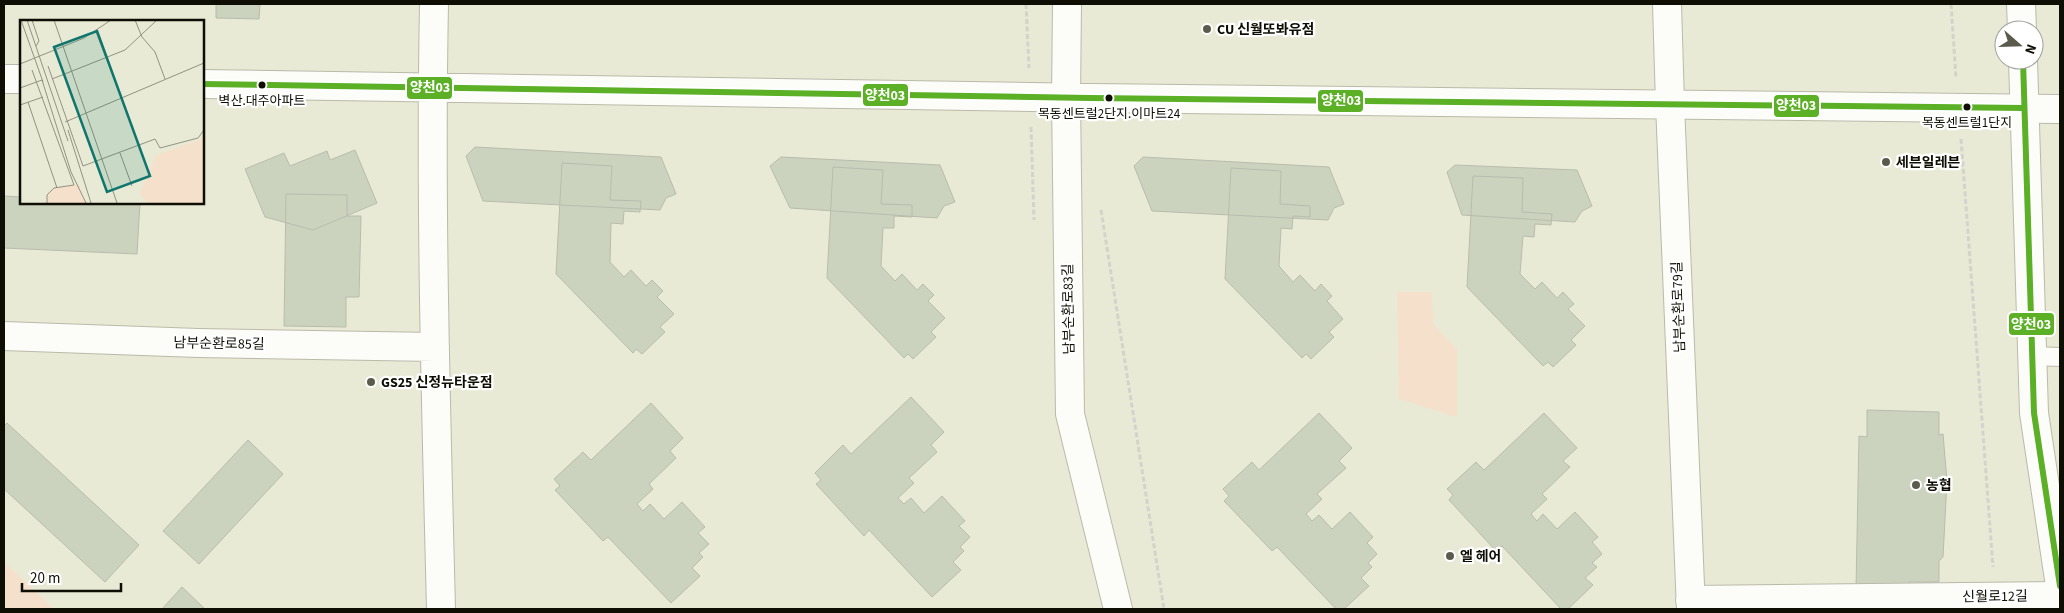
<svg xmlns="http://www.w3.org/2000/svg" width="2064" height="613" viewBox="0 0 2064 613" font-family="'Source Sans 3','Noto Sans KR',sans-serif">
<rect width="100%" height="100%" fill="#e9ead5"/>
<path fill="#f5e1cb" d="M1397,292H1432L1433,324L1457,349V417L1399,399Z
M4,562L54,609H4Z"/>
<path fill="#cbd3be" stroke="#b8bcad" d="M216,4H260L259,19L216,18Z
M475,147L661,157L676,194L666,198L660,210L483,201L466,156Z
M355,150L377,203L313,230L265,217L245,169L284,153L290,166L327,151L330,160Z
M781,157L940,165L955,202L944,206L937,218L790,208L770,166Z
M1143,157L1329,167L1344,204L1334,208L1328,220L1152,211L1134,166Z
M562,163L612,166L610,200L641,201L640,212L624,211L623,224L611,223L610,262L624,277L631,270L646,286L652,280L663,291L657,297L674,314L660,327L665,332L642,354L636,349L633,353L556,274Z
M1455,165L1577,170L1592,206L1582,211L1575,222L1462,215L1447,172Z
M833,167L883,170L881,204L912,205V217L894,216V228H883L881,266L895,281L902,274L917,290L923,284L934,295L928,301L945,318L931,332L936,337L913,359L908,354L904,358L827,278Z
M1231,168L1281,171L1280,204L1310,206V217L1293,216L1292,229L1281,228L1279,266L1293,282L1300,275L1315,291L1321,284L1332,296L1327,301L1343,319L1329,332L1334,337L1311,359L1306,354L1302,358L1225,279Z
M1473,176L1523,178L1522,212L1552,214L1551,225L1535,224L1534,237L1523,236L1520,274L1535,289L1542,282L1557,298L1563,292L1574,304L1568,309L1585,326L1571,340L1576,345L1553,367L1548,362L1543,366L1467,287Z
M286,194L347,195V216H361L359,297H346V327L284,326Z
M4,196L21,197V202L140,203L137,254L4,248Z
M911,397L944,432L931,445L937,452L909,478L914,483L898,498L904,504L911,498L924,513L942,496L965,521L959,526L970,537L960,547L964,551L953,562L961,570L932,597L869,530L864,536L816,484L821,480L815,473L843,445L851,454Z
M651,403L683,438L670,451L676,458L649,484L653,489L637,504L643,511L650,504L664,519L682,502L705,527L698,533L709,544L699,553L703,557L692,568L700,576L671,603L608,537L603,541L555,490L560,486L554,479L583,452L591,460Z
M1867,410L1939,412V435L1943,434L1947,481L1943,557L1939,561V582H1909L1910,591L1856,589L1859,436L1867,437Z
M1319,413L1352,448L1339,461L1346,468L1317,494L1322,499L1306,514L1312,521L1319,515L1332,529L1350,512L1373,537L1367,543L1377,554L1368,563L1372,567L1361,578L1369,586L1344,609H1336L1277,547L1272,551L1224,501L1229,496L1223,489L1252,462L1259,470Z
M1544,413L1577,448L1563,461L1570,467L1542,494L1547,499L1531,514L1537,521L1543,514L1557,529L1575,512L1598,537L1592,542L1602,554L1592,563L1597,567L1585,578L1593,585L1568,609H1561L1502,546L1496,551L1449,500L1453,495L1447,489L1476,462L1484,470Z
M7,423L139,545L105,582L4,489V426Z
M248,440L283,474L199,564L163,531Z
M182,587L205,609H162Z"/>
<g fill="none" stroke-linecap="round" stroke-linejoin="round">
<g stroke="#babaaa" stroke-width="20">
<path id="lane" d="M2032,356L2060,357"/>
</g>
<g stroke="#babaaa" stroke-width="30">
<path id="street" d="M434,4C430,206 436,407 441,609
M1067,4L1066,98L1070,414L1118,609
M1667,4L1670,104L1691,609
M4,79H21
M202,84L1090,98L2060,109
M4,336L198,343L435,347
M1690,600L2060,596"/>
</g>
<g stroke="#babaaa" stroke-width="30">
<path id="secondary" d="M2021,4L2022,30
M2023,60L2034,413L2060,586"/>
</g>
<path stroke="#d3d3cc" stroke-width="3" stroke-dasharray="5 2.5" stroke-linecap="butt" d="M1026,4L1029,68
M1951,4L1956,78
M1031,127L1034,220
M1961,139L1993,567
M1101,210L1164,609"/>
<use href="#lane" stroke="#fcfcf9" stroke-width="18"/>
<use href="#street" stroke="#fcfcf9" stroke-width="28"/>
<use href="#secondary" stroke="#fcfcf9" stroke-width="28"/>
<g stroke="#fff" stroke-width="10">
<path id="bus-1" d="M2023,60L2034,413L2060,586
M202,84L1090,98L2024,108"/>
</g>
<use href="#bus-1" stroke="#5bb025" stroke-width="6"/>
</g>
<g fill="#5b5b4d" stroke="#fff" stroke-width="2">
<circle cx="1207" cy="29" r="5"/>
<circle cx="1886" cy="162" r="5"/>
<circle cx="371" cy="382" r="5"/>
<circle cx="1916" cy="485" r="5"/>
<circle cx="1450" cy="556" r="5"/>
</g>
<g fill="#0f0e04" stroke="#fff" stroke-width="2">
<circle cx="262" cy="85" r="4.5"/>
<circle cx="1109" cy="98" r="4.5"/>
<circle cx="1967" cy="107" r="4.5"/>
</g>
<g text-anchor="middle" stroke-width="4.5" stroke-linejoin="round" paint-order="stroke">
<g font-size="13" fill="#0f0e04" stroke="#fff">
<text x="262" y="105">벽산.대주아파트</text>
<text x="1109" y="118">목동센트럴2단지.이마트24</text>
<text x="1967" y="127">목동센트럴1단지</text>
</g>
<g font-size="14" font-weight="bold" fill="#0f0e04" stroke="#fff" text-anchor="start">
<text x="1217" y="34">CU 신월또봐유점</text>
<text x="1896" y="167">세븐일레븐</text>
<text x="381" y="387">GS25 신정뉴타운점</text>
<text x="1926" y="490">농협</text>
<text x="1460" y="561">엘 헤어</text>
</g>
<g font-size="14" fill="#0f0e04" stroke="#fff">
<text transform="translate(1678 307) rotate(-92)" y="5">남부순환로79길</text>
<text transform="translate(1068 309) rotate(-91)" y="5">남부순환로83길</text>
<text transform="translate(219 343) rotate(1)" y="5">남부순환로85길</text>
<text transform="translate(1995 596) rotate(-1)" y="5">신월로12길</text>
</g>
</g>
<g transform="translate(20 20)">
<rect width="184" height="184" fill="#e9ead5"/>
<path d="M184,114V183H128L119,174L136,135L180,120ZM59,164L66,183H27V175L34,168Z" fill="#f5e1cb"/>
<path fill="none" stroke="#929281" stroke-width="1" d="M1,0L23,62M7,0L48,121M12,0L19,21L16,26M34,0L97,183M115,0L122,17L135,32L145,59M76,12L86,38M0,44L64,18L91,0M28,46L63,146L135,119L140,128L178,118L184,110M12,50L54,165L34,168L27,175V183M32,59L105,30L137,0M22,60L51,152L66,183M0,68L22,60M8,82L37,168M0,85L23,77M45,102L184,43M48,110L71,183M100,133L112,166"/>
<path fill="#0f766e" fill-opacity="0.15" stroke="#0f766e" stroke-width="2.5" d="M77,11L130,156L87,172L34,27Z"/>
<rect width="184" height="184" fill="none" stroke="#0f0e04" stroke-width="2.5"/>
</g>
<g stroke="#fff" stroke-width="2">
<rect x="406" y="76" width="47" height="24" rx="5" fill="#5bb025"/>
<rect x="862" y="83" width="47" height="24" rx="5" fill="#5bb025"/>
<rect x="1317" y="89" width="47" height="24" rx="5" fill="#5bb025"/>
<rect x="1773" y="94" width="47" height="24" rx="5" fill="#5bb025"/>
<rect x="2008" y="312" width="47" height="24" rx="5" fill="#5bb025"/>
</g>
<g font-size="14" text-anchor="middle" font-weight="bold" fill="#fff">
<text x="430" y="92">양천03</text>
<text x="885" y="100">양천03</text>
<text x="1341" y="105">양천03</text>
<text x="1796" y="110">양천03</text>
<text x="2031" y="329">양천03</text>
</g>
<rect width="2064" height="613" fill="none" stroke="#0f0e04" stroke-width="10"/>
<g transform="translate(2019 45) rotate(110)"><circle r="24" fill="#ffffff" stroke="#9f9f9b"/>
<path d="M0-4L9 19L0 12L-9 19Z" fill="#5b5b4d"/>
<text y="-8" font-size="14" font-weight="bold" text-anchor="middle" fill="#0f0e04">N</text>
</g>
<path d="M22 583v8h99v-8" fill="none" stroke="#0f0e04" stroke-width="2.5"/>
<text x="30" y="583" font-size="15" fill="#0f0e04" stroke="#ffffff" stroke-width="4" paint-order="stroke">20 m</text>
</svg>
